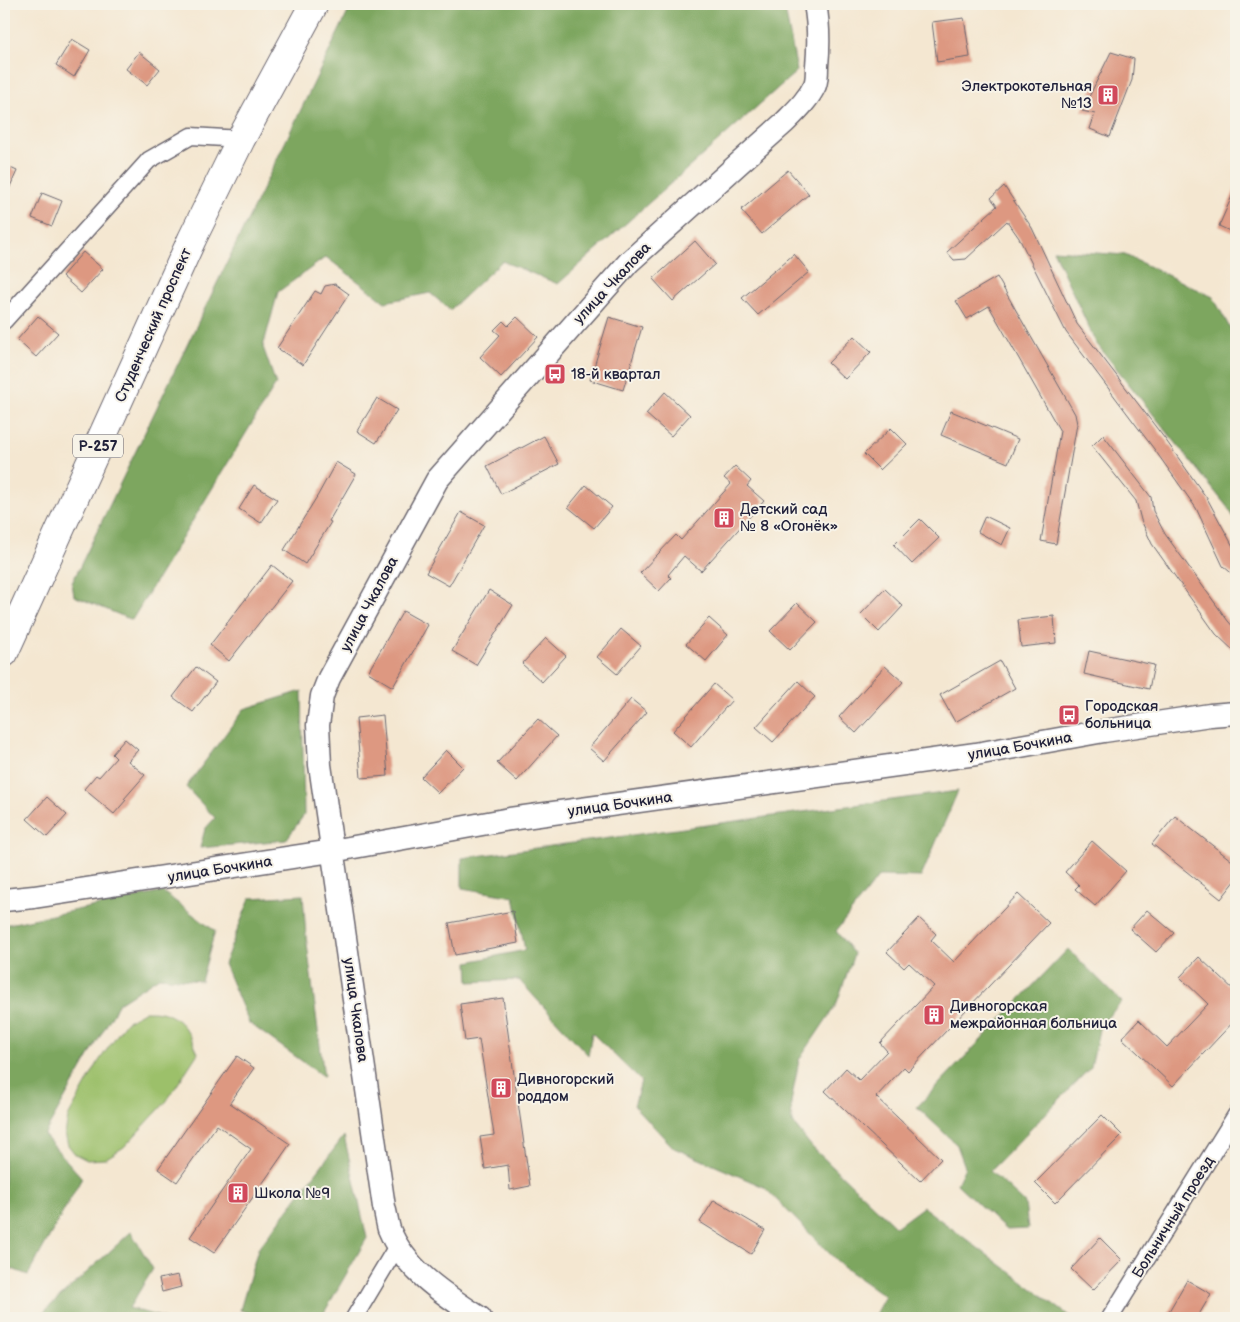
<svg xmlns="http://www.w3.org/2000/svg" width="1240" height="1322" viewBox="0 0 1240 1322" font-family="'Balsamiq Sans',sans-serif">
<rect width="100%" height="100%" fill="#f7f3e8"/>
<filter id="ink" filterUnits="userSpaceOnUse"><feTurbulence type="fractalNoise" baseFrequency=".02" numOctaves="2"/><feDisplacementMap in="SourceGraphic" scale="10" xChannelSelector="R" yChannelSelector="G"/><feConvolveMatrix kernelMatrix="1 2 1 2 8 2 1 2 1" color-interpolation-filters="sRGB"/></filter>
<filter id="wash" filterUnits="userSpaceOnUse"><feTurbulence type="fractalNoise" baseFrequency=".0096" numOctaves="4" result="noise"/><feDisplacementMap in="SourceGraphic" scale="20" xChannelSelector="R" yChannelSelector="G"/><feGaussianBlur stdDeviation="1.12" result="paint"/><feColorMatrix in="noise" values="0 0 0 0 0 0 0 0 0 0 0 0 0 0 0 0 0 1.4 0 .05"/><feComposite in="paint" operator="in"/></filter>
<g filter="url(#wash)">
<rect width="100%" height="100%" fill="#f4e7d1"/>
<path fill="#9cc06b" stroke="#5f7153" d="M145,1011C150,1011 156,1011 161,1012C182,1017 190,1035 198,1053L166,1102L124,1147L105,1159L87,1160L75,1154L68,1145L65,1134L68,1117L99,1061L126,1022Z"/>
<path fill="#7da65f" stroke="#50644d" d="M352,4H784L797,71L558,284L502,261L450,310L430,293L385,302L326,257L278,292L263,347L276,384L132,620L74,596L72,583Z
M1053,250L1125,255L1213,297L1236,339V521L1228,508L1096,343Z
M302,691L304,815L286,840L200,848L205,829L215,818L186,787L244,709Z
M958,791L921,877L879,876L836,931L854,954L836,1005L799,1060L791,1103L792,1122L812,1147L896,1227L923,1207L1072,1318H873L885,1296L843,1267L764,1187L674,1148L634,1106L641,1081L592,1033L588,1055L519,980L469,982L468,962L525,950L514,897L462,888V858Z
M163,892L215,931L201,981L159,977L119,1003L44,1135L82,1178L28,1275L4,1266V925Z
M303,895L306,936L324,1077L249,1023L224,964L250,898Z
M1068,949L1122,1002L1100,1025L1091,1067L990,1171L1025,1203L1028,1229L1006,1230L957,1184L965,1167L957,1145L917,1107Z
M344,1136L367,1238L321,1318H263L240,1310L258,1249Z
M131,1232L153,1269L129,1308L164,1318H37Z"/>
<g id="blocks">
<path fill="#dd9881" d="M964,18L970,57L937,62L932,22Z
M72,39L90,50L74,77L56,65Z
M139,52L160,69L147,85L126,69Z
M1111,52L1134,59L1132,80L1110,137L1090,129L1095,114L1082,111Z
M4,165L17,171L4,200Z
M788,170L809,194L762,234L741,210Z
M1004,186L1032,228L1077,324L1165,439L1208,500L1236,552V577L1223,566L1196,508L1154,449L1066,332L1019,238L1007,221L966,259L954,260L947,252L997,206L991,198Z
M1236,187V234L1219,226Z
M42,193L62,201L52,226L32,218Z
M695,241L715,264L673,301L653,279Z
M83,252L103,269L81,293L62,276Z
M794,254L809,272L758,315L742,298Z
M997,277L1075,414L1077,424L1056,544L1041,541L1060,431L989,306L967,319L956,301Z
M335,284L349,294L303,365L277,348L315,291L321,294L325,286Z
M38,316L58,333L36,357L17,340Z
M517,317L538,337L501,377L480,357L500,335L494,330L503,321L508,326Z
M609,317L642,327L623,390L590,380Z
M854,336L871,352L845,379L828,363Z
M665,392L690,415L671,436L646,414Z
M377,398L397,410L376,443L357,431Z
M951,411L1018,439L1008,463L941,435Z
M891,428L907,444L880,470L864,454Z
M1103,435L1151,497L1153,511L1165,534L1228,621L1236,630V653L1216,634L1152,544L1141,520L1136,501L1092,446Z
M544,436L559,464L501,494L487,466Z
M336,462L356,474L329,521L331,522L305,564L284,550L318,495Z
M735,466L751,481L747,486L764,501L701,571L684,556L668,575L671,578L659,591L640,573L676,535L681,540L731,484L724,478Z
M254,485L277,499L261,523L239,509Z
M586,485L612,507L594,528L568,507Z
M461,512L484,525L449,586L426,573Z
M985,516L1010,528L1002,545L978,532Z
M920,519L939,538L912,564L894,545Z
M272,565L292,581L229,661L210,645Z
M885,589L903,606L879,632L861,614Z
M489,590L513,605L476,665L452,651Z
M797,603L817,622L790,650L770,631Z
M403,611L428,625L393,687L368,672Z
M1054,616L1056,643L1021,647L1018,620Z
M709,618L728,635L706,661L686,644Z
M621,629L641,646L617,674L597,657Z
M546,638L566,656L542,682L522,664Z
M1089,651L1154,665L1149,689L1084,674Z
M1000,661L1015,688L955,722L940,695Z
M885,666L903,682L856,733L839,717Z
M196,667L216,682L193,712L173,697Z
M798,681L815,697L773,742L756,727Z
M714,684L732,700L691,747L673,731Z
M631,699L647,712L604,761L589,748Z
M383,715L388,776L361,778L356,718Z
M538,719L557,736L517,781L497,763Z
M125,739L138,750L128,761L145,775L124,799L126,800L114,814L84,789L96,775L99,777L116,758L112,754Z
M446,750L463,767L438,793L421,777Z
M47,797L67,815L47,837L27,819Z
M1175,816L1236,864V880L1221,899L1152,844Z
M1092,841L1126,871L1095,906L1075,889L1079,885L1065,872Z
M1018,894L1049,923L908,1071L904,1067L876,1097L941,1159L920,1181L825,1091L846,1068L859,1080L887,1051L880,1043L934,986L909,963L904,968L887,952L919,918L936,934L931,940L954,962Z
M1147,910L1174,933L1156,952L1130,929Z
M513,911L518,943L455,955L449,923Z
M1199,957L1236,992V1019L1173,1086L1122,1038L1139,1020L1167,1047L1208,1004L1180,977Z
M503,998L530,1186L510,1190L508,1165L485,1169L480,1137L494,1135L479,1039L465,1041L460,1004Z
M237,1056L254,1068L230,1103L290,1144L214,1253L190,1237L251,1149L217,1125L177,1182L158,1169Z
M1102,1115L1122,1135L1055,1203L1035,1183Z
M714,1200L765,1230L751,1254L700,1222Z
M1100,1238L1122,1260L1093,1290L1071,1269Z
M178,1275L181,1287L162,1292L159,1279Z
M1187,1280L1211,1294L1197,1318H1165Z"/>
</g>
</g>
<g filter="url(#ink)">
<use href="#blocks" fill-opacity="0" stroke="#6c6770" stroke-width="1"/>
<g fill="none" stroke-linecap="round" stroke-linejoin="round">
<g stroke="#6c6770" stroke-width="19">
<path id="street" d="M4,321L149,160L191,136L241,139
M354,1318L397,1246
M1110,1318L1236,1115"/>
</g>
<g stroke="#6c6770" stroke-width="25">
<path id="secondary" d="M4,900L34,897L332,851L510,819L976,754L1104,731L1210,715L1236,713
M480,1318C445,1295 405,1270 389,1229C387,1222 386,1214 384,1207L320,765L318,725L322,696L329,678L437,480L629,262L785,122C796,111 808,100 815,85C817,80 817,72 817,66C819,45 819,25 815,4"/>
</g>
<g stroke="#6c6770" stroke-width="30">
<path id="highway" d="M4,653L192,239L241,139L314,4"/>
</g>
<use href="#street" stroke="#fff" stroke-width="16"/>
<use href="#secondary" stroke="#fff" stroke-width="22"/>
<use href="#highway" stroke="#fff" stroke-width="28"/>
</g>
</g>
<defs>
<g id="building-square" transform="scale(1.125)"><rect x="-9" y="-9" width="18" height="18" rx="4" fill="#d1495b" stroke="#f7f3e8"/><path d="M-4-6H4V6H1V3H-1V6H-4ZM-2.5-4.3h1.7v1.8h-1.7ZM.8-4.3h1.7v1.8H.8ZM-2.5-1h1.7V.8h-1.7ZM.8-1h1.7V.8H.8Z" fill="#fff"/></g>
<g id="bus-square" transform="scale(1.125)"><rect x="-9" y="-9" width="18" height="18" rx="4" fill="#d1495b" stroke="#f7f3e8"/><path d="M-5-6H5V4H4V6H2V4H-2V6H-4V4H-5ZM-3.5-4V0h7V-4ZM-3.5 1.2v1.5H-2V1.2ZM2 1.2v1.5H3.5V1.2Z" fill="#fff"/></g>
</defs>
<g fill-rule="evenodd">
<use href="#building-square" x="1108" y="95"/>
<use href="#bus-square" x="555" y="374"/>
<use href="#building-square" x="724" y="518"/>
<use href="#bus-square" x="1069" y="715"/>
<use href="#building-square" x="934" y="1015"/>
<use href="#building-square" x="501" y="1088"/>
<use href="#building-square" x="238" y="1193"/>
</g>
<g text-anchor="middle" stroke-width="4" stroke-linejoin="round" paint-order="stroke">
<rect fill="#f7f3e8" stroke="#62616f" stroke-width="1" x="73" y="434.5" width="50" height="23" rx="4"/>
<g font-size="14" font-weight="bold" fill="#22223b">
<text x="98" y="451">Р-257</text>
</g>
<g font-size="15" fill="#22223b" stroke="#f7f3e8" text-anchor="start">
<text x="1092" y="91" text-anchor="end">Электрокотельная<tspan x="1092" dy="17">№13</tspan></text>
<text x="571" y="379">18-й квартал</text>
<text x="740" y="514">Детский сад<tspan x="740" dy="17">№ 8 «Огонёк»</tspan></text>
<text x="1085" y="711">Городская<tspan x="1085" dy="17">больница</tspan></text>
<text x="950" y="1011">Дивногорская<tspan x="950" dy="17">межрайонная больница</tspan></text>
<text x="517" y="1084">Дивногорский<tspan x="517" dy="17">роддом</tspan></text>
<text x="254" y="1198">Школа №9</text>
</g>
<g font-size="15" fill="#22223b" stroke="#f7f3e8">
<text transform="translate(612 283) rotate(-47)" y="5">улица Чкалова</text>
<text transform="translate(153 325) rotate(-66)" y="5">Студенческий проспект</text>
<text transform="translate(369 604) rotate(-62)" y="5">улица Чкалова</text>
<text transform="translate(1020 746) rotate(-10)" y="5">улица Бочкина</text>
<text transform="translate(620 804) rotate(-8)" y="5">улица Бочкина</text>
<text transform="translate(220 869) rotate(-9)" y="5">улица Бочкина</text>
<text transform="translate(356 1010) rotate(82)" y="5">улица Чкалова</text>
<text transform="translate(1173 1217) rotate(-58)" y="5">Больничный проезд</text>
</g>
</g>
<rect width="1240" height="1322" fill="none" stroke="#f7f3e8" stroke-width="20"/>
</svg>
